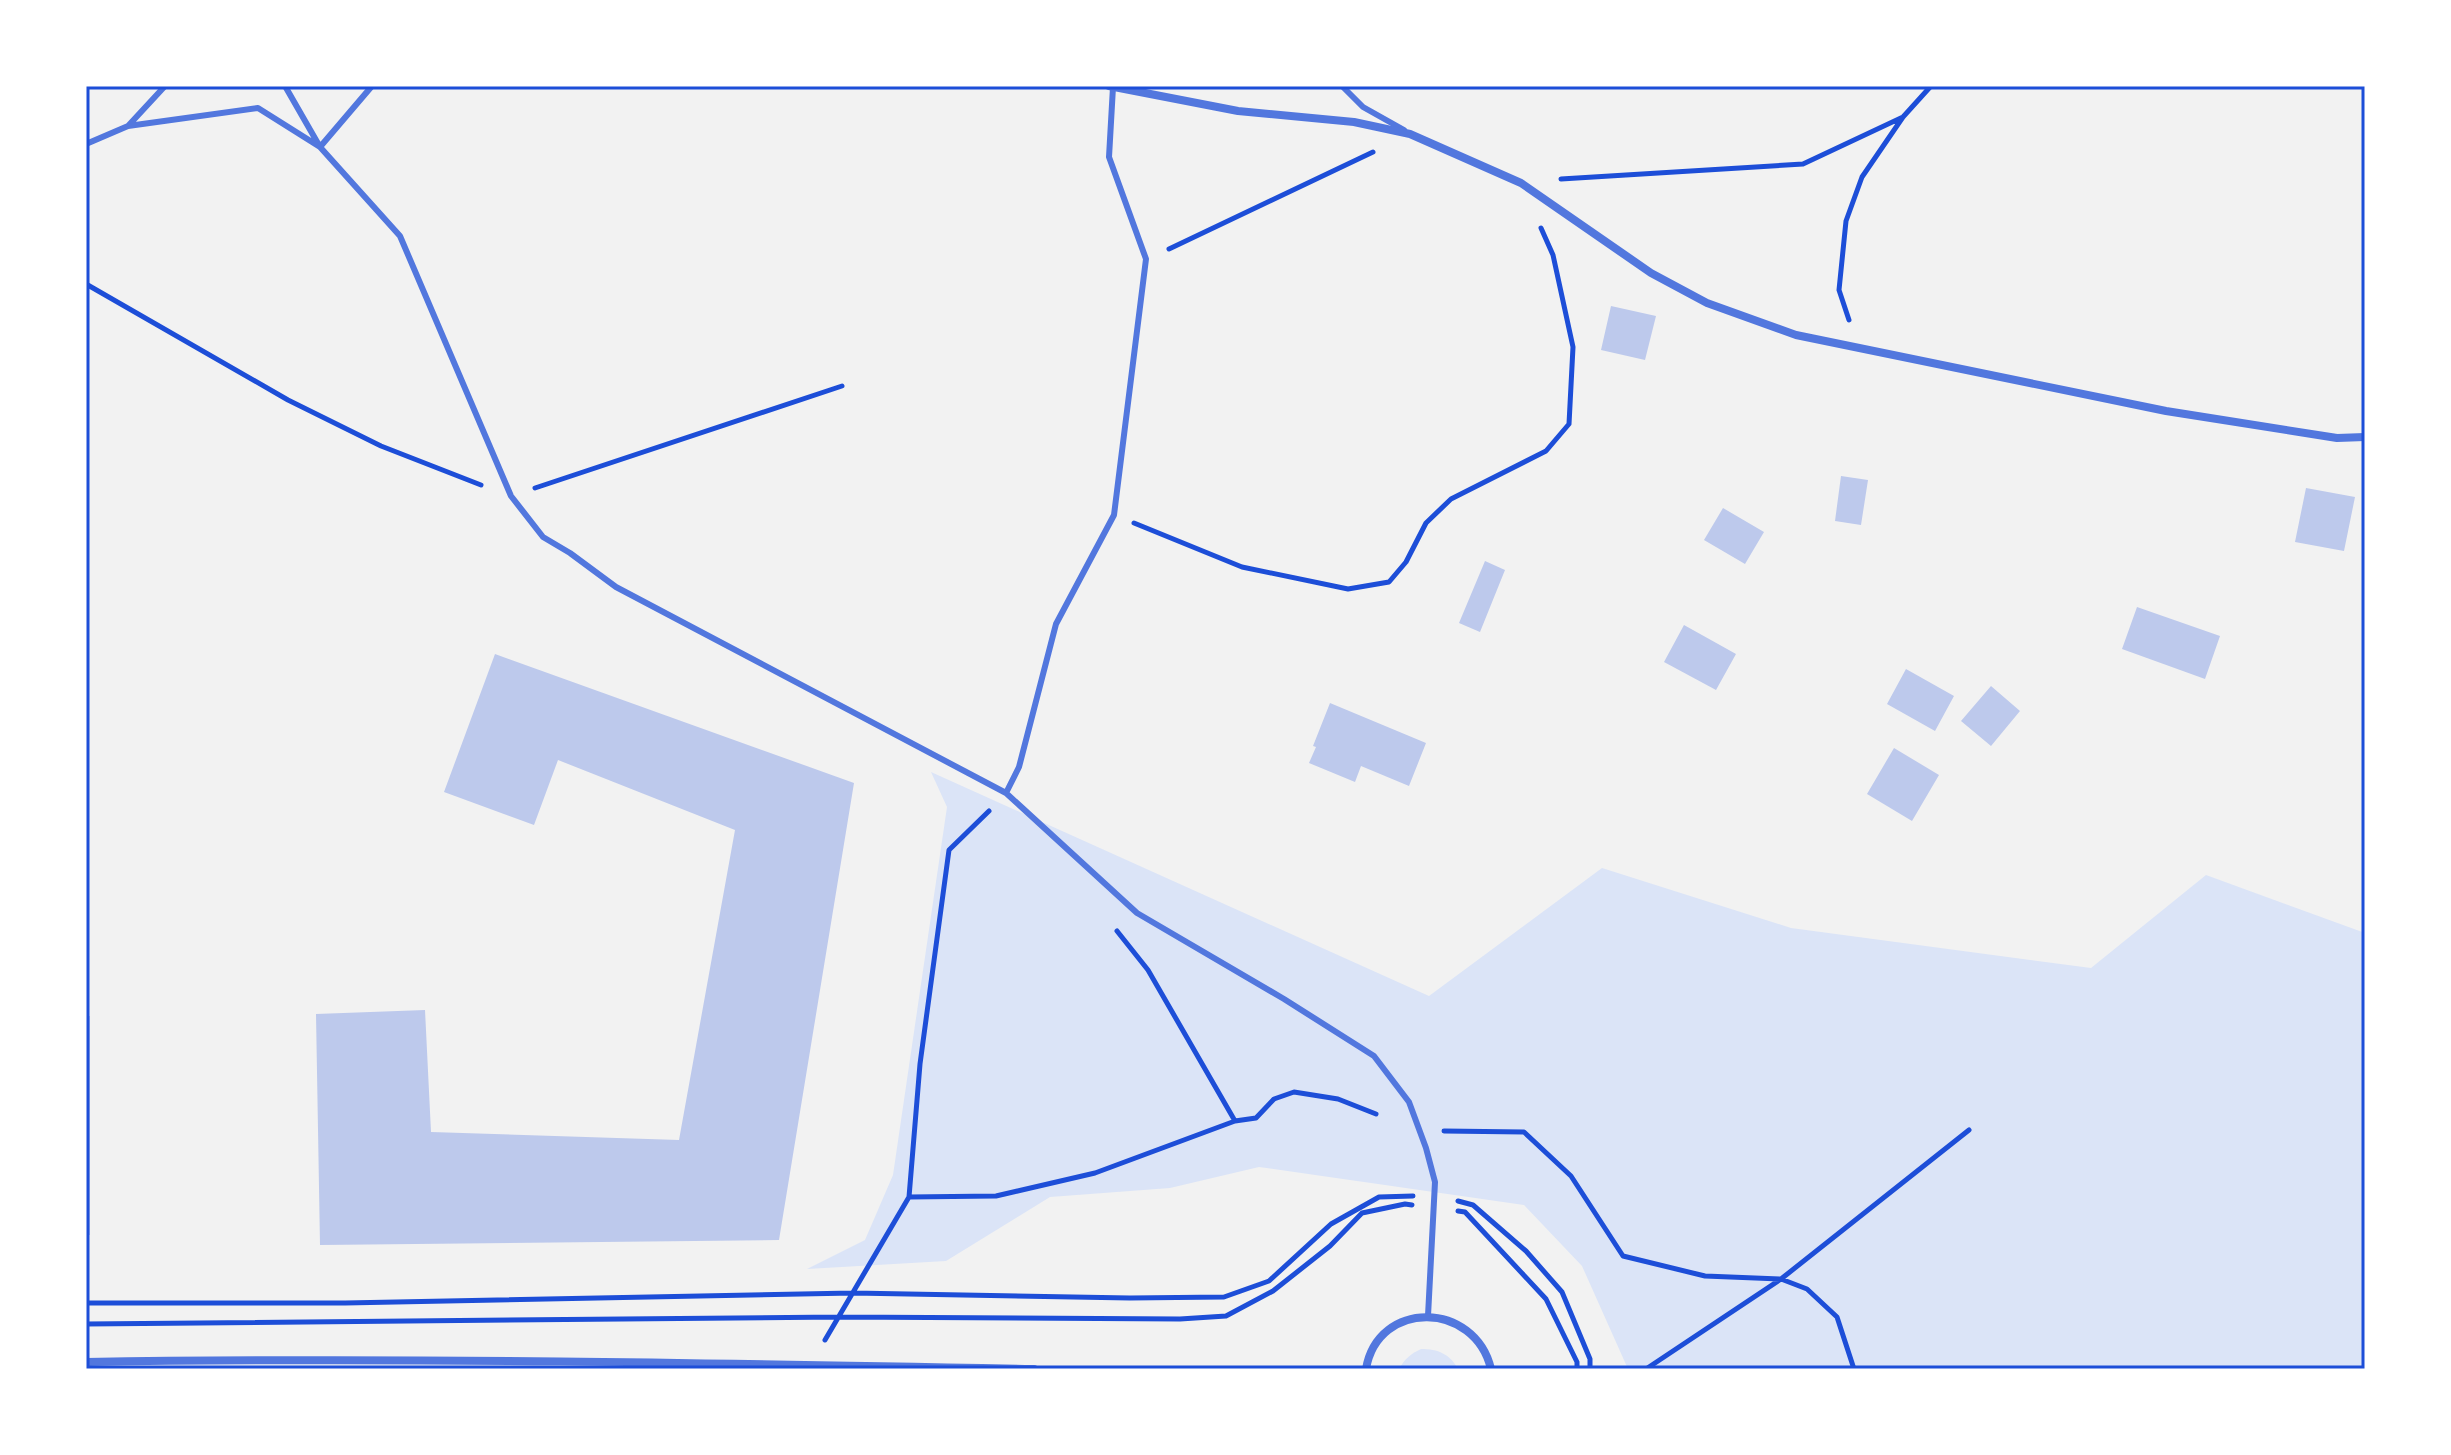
<svg xmlns="http://www.w3.org/2000/svg" width="2451" height="1455" viewBox="0 0 2451 1455" font-family="'PT Sans Narrow',sans-serif">
<rect width="100%" height="100%" fill="#f2f2f2"/>
<path fill="#dbe4f7" d="M931,772L1429,996L1602,868L1791,928L2091,968L2206,875L2365,933V1369H1628L1582,1266L1524,1205L1259,1167L1170,1188L1050,1197L946,1261L807,1269L865,1240L893,1175L947,807Z
M1421,1349C1438,1349 1450,1354 1458,1369H1399C1405,1359 1410,1354 1421,1349Z"/>
<path fill="#bdc9ec" d="M1611,306L1656,316L1645,360L1601,350Z
M1841,476L1868,480L1861,525L1835,521Z
M2306,488L2355,497L2344,551L2295,542Z
M1723,508L1764,532L1745,564L1704,540Z
M1485,561L1505,570L1480,632L1459,623Z
M2137,607L2220,636L2205,679L2122,649Z
M1684,625L1736,654L1716,690L1664,662Z
M495,654L854,783L779,1240L320,1245L316,1014L425,1010L431,1132L679,1140L735,830L558,760L534,825L444,792Z
M1906,669L1954,696L1935,731L1887,704Z
M1991,686L2020,711L1991,746L1961,721Z
M1330,703L1426,743L1409,786L1361,766L1355,782L1309,763L1316,747L1313,746Z
M1894,748L1939,775L1912,821L1867,794Z
M86,1016H90V1235H86Z"/>
<g fill="none" stroke-linecap="round" stroke-linejoin="round">
<path stroke="#1d4ed8" stroke-width="5" d="M1561,179L1803,164L1903,117
M1169,249L1373,152
M86,284L288,400L381,446L481,485
M1849,320L1839,290L1846,221L1862,177L1903,117L1931,86
M535,488L842,386
M1134,523L1242,567L1348,589L1389,582L1406,562L1426,523L1451,499L1546,451L1569,424L1573,347L1553,255L1541,228
M989,811L949,850L920,1064L909,1197L996,1196L1095,1173L1235,1121
M1117,931L1148,970L1235,1121L1256,1118L1274,1099L1294,1092L1338,1099L1376,1114
M1444,1131L1524,1132L1571,1176L1623,1256L1705,1276L1781,1279L1807,1289L1837,1317L1854,1369
M1458,1201L1473,1205L1526,1251L1562,1292L1590,1359V1369
M1458,1211L1465,1212L1546,1299L1577,1362V1369
M86,1303H345L853,1293L1130,1298L1224,1297L1269,1281L1331,1224L1379,1197L1413,1196
M86,1324L839,1317L1180,1319L1226,1316L1273,1291L1330,1246L1362,1213L1405,1204L1412,1205
M825,1340L909,1197
M1646,1369L1781,1279L1969,1130"/>
<path stroke="#5277de" stroke-width="6" d="M285,86L320,147L400,236L511,496L543,537L570,553L616,587L1006,793L1137,913L1284,999L1374,1056L1409,1102L1426,1148L1435,1182L1428,1316
M1342,86L1363,107L1404,130
M128,126L258,108L320,147L372,86
M86,144L128,126L165,86
M1006,793L1019,767L1056,624L1114,515L1146,259L1109,157L1113,87"/>
<path stroke="#5277de" stroke-width="8" d="M1109,86L1238,111L1354,122L1410,134L1521,183L1651,273L1707,303L1796,335L2166,411L2337,438L2365,437
M86,1362C402,1357 718,1363 1034,1369
M1366,1369C1378,1299 1475,1301 1491,1369"/>
</g>
<rect width="2451" height="1455" fill="none" stroke="#ffffff" stroke-width="176"/>
<rect x="88" y="88" width="2275" height="1279" fill="none" stroke="#1d4ed8" stroke-width="3"/>
</svg>
